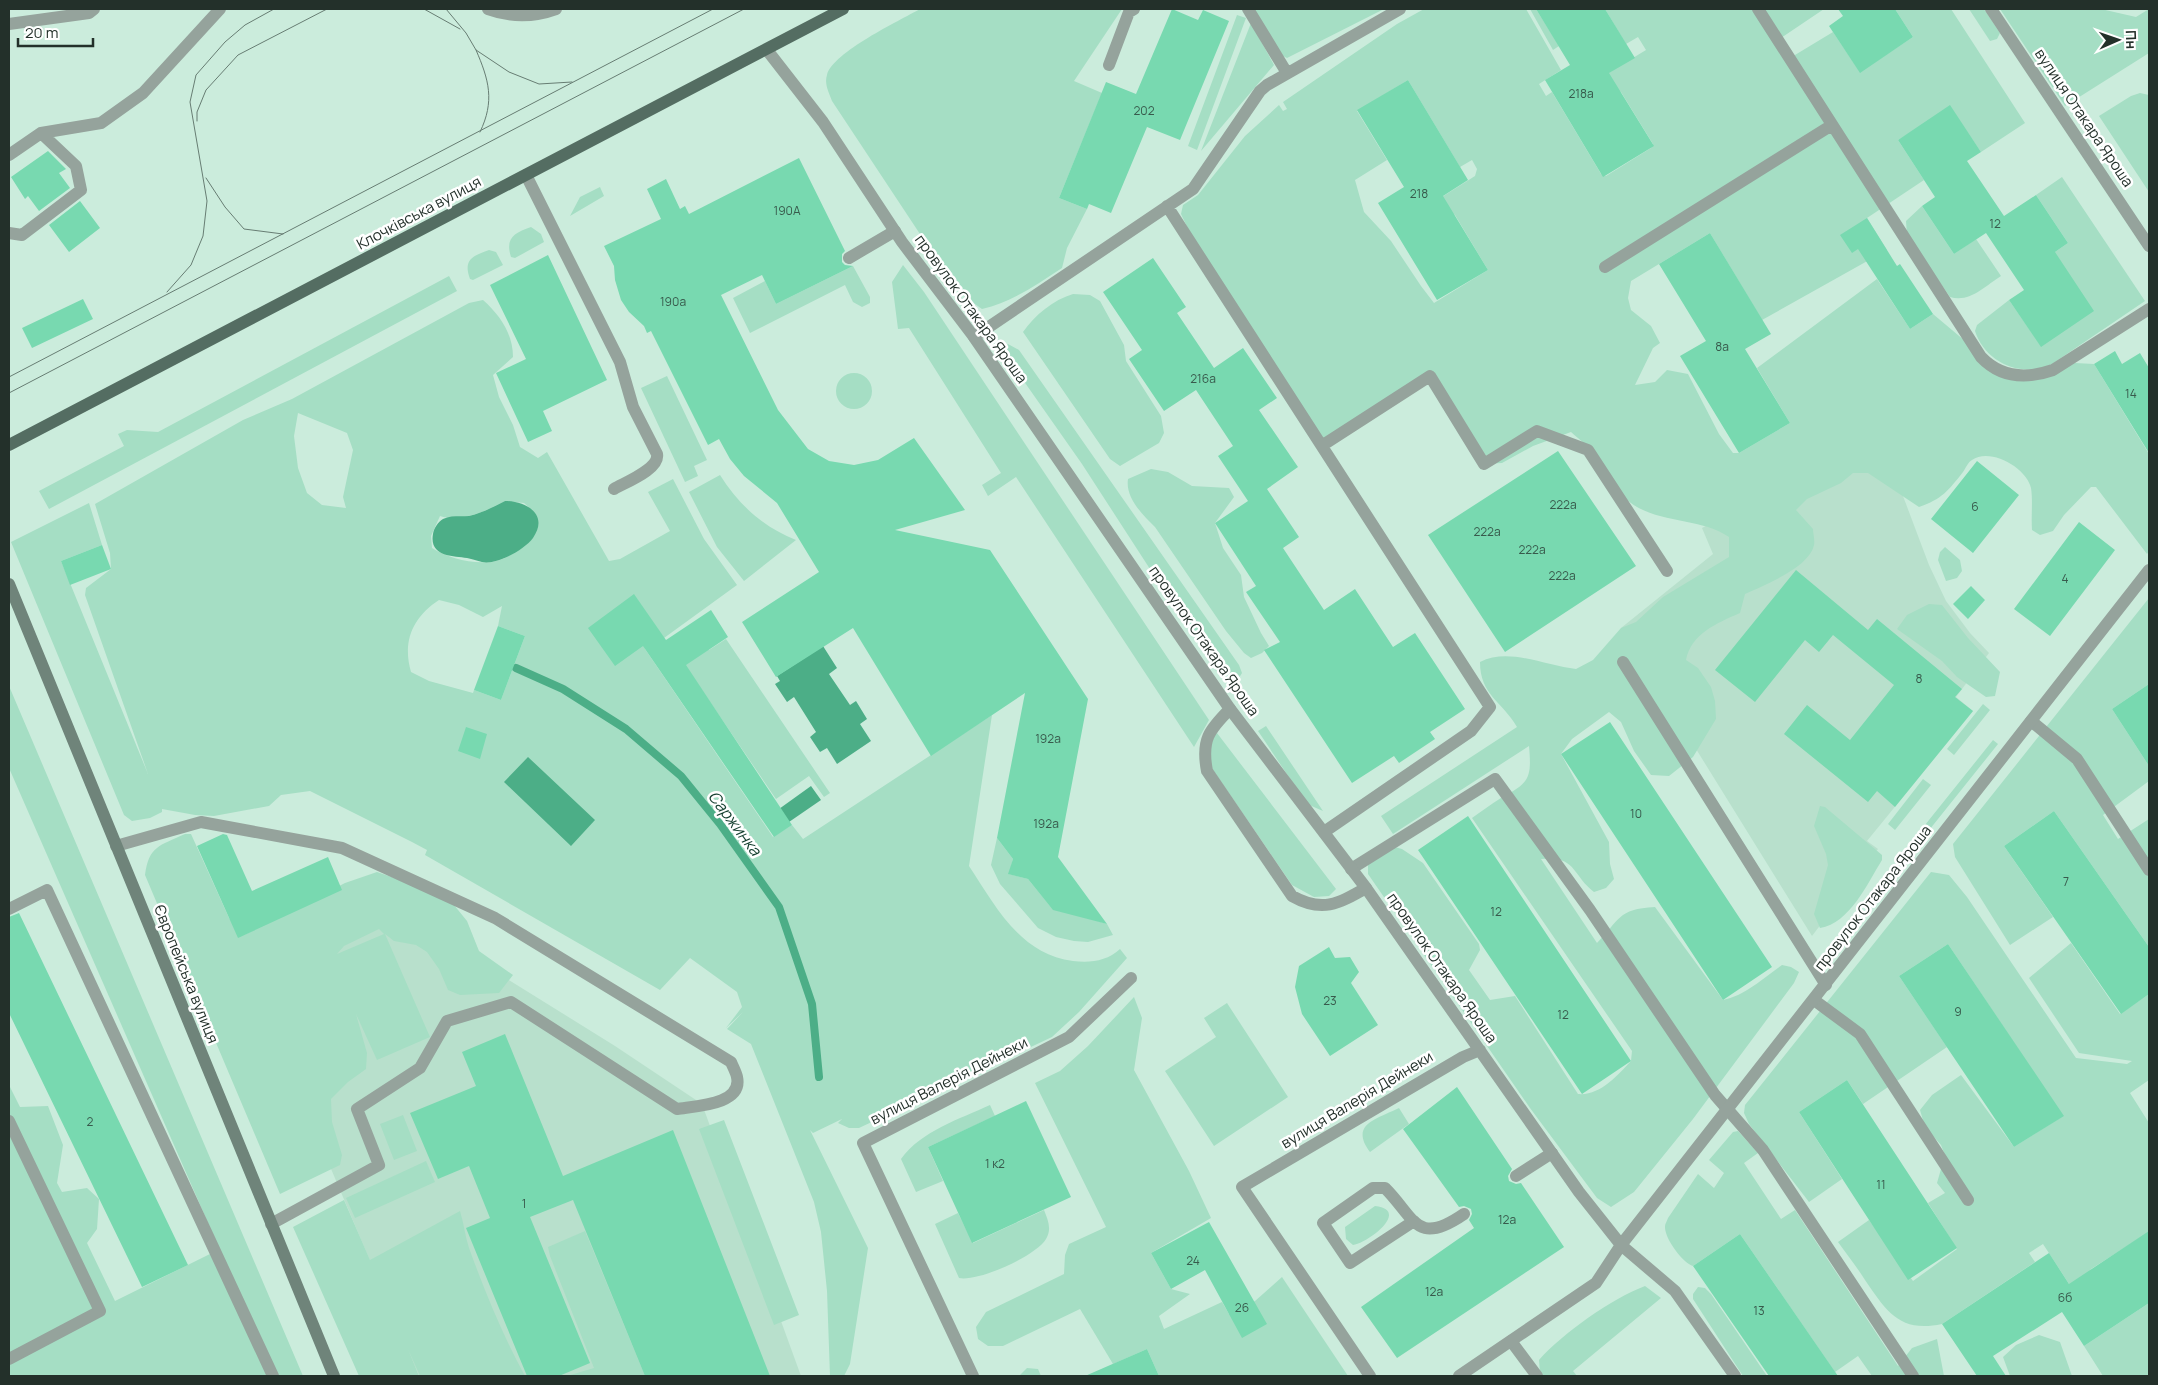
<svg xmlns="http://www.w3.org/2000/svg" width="2158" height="1385" viewBox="0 0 2158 1385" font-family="Manrope,sans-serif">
<rect width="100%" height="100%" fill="#cbecdc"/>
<path fill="#b8e0cc" d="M1880,435L1929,565L1946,601L1970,633L1989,653L1956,697L1973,711L1867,841L1878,849L1812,936L1621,628L1713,554L1702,528Z
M390,906L615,1046L702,1104L801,1376H419L250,978Z"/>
<path fill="#a5dec4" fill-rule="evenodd" d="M920,9H1122L1074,81L1102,93L1059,198L1087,209L1067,248L1062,268C1036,285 1012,302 982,309L959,293L832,101C829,93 824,84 827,75C833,52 899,21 920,9Z
M1253,9H1384L1287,58L1283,56Z
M1424,9H1526L1561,70L1539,84L1546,96L1552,92L1601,174L1606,176L1651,148L1653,144L1621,92L1600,78L1646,50L1638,37L1626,44L1605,9H1824L1778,40L1790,58L1833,32L1860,72L1913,37L1895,9H1951L2025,123L1981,152L1951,108L1898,140L1924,180L1867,218L1887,250L1762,320L1710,233L1631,281L1628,298L1631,310L1651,326L1660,343L1653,348L1635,385L1655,382L1667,370L1688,374L1719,434L1733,453H1739L1790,423L1757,368L1877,279L1910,329L1933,314L1971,346L1999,376L2075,363L2094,364L2149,454V551L2147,554L2096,487H2091L2064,515L2053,531L2040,535L2032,530C2031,516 2033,501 2031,488C2027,468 1990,447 1972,460C1968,462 1965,469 1963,472C1948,491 1942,499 1919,507L1868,473H1853L1841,483L1807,499L1796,510L1813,529C1813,533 1815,540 1814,545C1809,568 1764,585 1745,594L1740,613C1717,623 1691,634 1686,660L1698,668L1711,687L1715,701L1716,719L1693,757L1669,776L1651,775L1634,751L1621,722L1609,712L1572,739L1561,754L1609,842L1610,864L1614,879L1606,888L1594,892C1572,875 1576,855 1541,859L1597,943C1620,920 1617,909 1655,907L1723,1000C1746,995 1763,978 1782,965L1791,967L1799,972L1794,983L1693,1119L1634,1192L1611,1207L1597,1198L1530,1108L1368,874V865L1387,845L1402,849L1423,863L1479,944L1480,950L1469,970L1490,1000L1515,996L1578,1094C1600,1096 1618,1075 1631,1061L1632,1051L1472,818C1482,811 1491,804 1501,798C1529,783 1532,779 1529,746L1393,834L1381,816L1517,727C1502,701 1480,695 1480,662C1509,647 1546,666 1576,669L1593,660L1621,628L1636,622L1663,597L1729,557V537C1703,519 1665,523 1637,507C1617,496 1608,470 1594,453C1588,445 1578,439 1571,432L1533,446L1502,463L1484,464L1429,376L1325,443L1191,235L1181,214L1183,205L1198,195L1245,136L1279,105L1283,111L1287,109L1283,102L1397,24ZM1408,80L1460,167L1472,160L1477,169L1475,176L1434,202L1455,215L1488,270L1434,303L1421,286L1391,241L1364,212L1355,180L1387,160L1357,111Z
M1530,9H1536L1559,46L1553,50Z
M1969,9H1984L2000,33L1997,39L1990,41Z
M2000,9H2101L2136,17L2149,9V53L2065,106Z
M1237,15L1246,18L1197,150L1188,146Z
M1251,23L1274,65L1201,151Z
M2140,93L2149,95V192L2099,116L2131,96Z
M2062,177L2145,301L2052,364C2021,379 1985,362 1975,331L1977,325L2009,300L2041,346L2055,252L2068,243L2036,195Z
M600,187L604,196L570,216L580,197Z
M1922,206L1954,254L1976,239L2001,276C1985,286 1970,303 1950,297L1907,235L1906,221Z
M531,227L541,234L544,242L515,258L511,257C505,238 514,233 531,227Z
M489,250L496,252L503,265L473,280L470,279C463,260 472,256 489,250Z
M903,265L924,292L1209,720L1194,747L1016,477L988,496L982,485L1001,473L909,328L898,329L892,282Z
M853,266L870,297V303L862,307L853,302L845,285L750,333L733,298L765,281L776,304Z
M449,276L457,291L49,509L39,491L124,446L118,434L127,430L158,432Z
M1073,294L1090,295L1100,301L1124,345L1126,361L1161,416L1164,433L1159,443L1120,466L1110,459L1023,332C1035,315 1053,300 1073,294Z
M483,300C500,315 513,334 513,357L493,375L499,397L513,425L520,447L538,458L547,452L609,561L620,559L670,531L648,492L673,479L704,539L737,585L664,638L634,595L645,649L773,837L792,825L803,839L992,715L969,866C996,907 1020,954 1073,961C1091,963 1107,961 1120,949L1127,958L1079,1012L1052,1037L859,1128H849L838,1123L842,1119L813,1133L810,1130L868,1248L850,1364L844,1376H830L827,1291L821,1232L814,1202L751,1044L727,1029L743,1012L726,1028L742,1007L737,992L690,958L660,990L425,855L427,850L412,842L310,791L281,795L269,806L214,816L195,815L162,809V812L150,818L132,821L124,815L11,542L89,503L102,545L61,561L148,774L85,595L86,588L111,569L110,553L95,504L243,420L292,399L469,303ZM298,413L347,433L353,450L343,497L346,508L322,505L307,493L298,468L294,436ZM505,501L524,503L534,512C529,521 520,547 513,553C492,570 453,561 432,548L431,536L440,516C461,523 486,511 505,501ZM439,600L459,605L483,617L502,606L498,626L525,636L501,700L474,690L473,693L429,681L411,672C402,641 413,617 439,600Z
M1008,344L1019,350L1239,665L1242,673L1237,681L1229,686L1216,671L1082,464L1002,350Z
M836 391a18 18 0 1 1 36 0a18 18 0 1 1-36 0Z
M667,376L707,460L694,466L698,476L685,482L641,388Z
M1151,469L1168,472L1192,486L1229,488L1234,497L1215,523L1223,548L1241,575L1244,597L1261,633L1269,646L1262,653L1251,658L1244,653L1226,631L1155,527C1143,515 1125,498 1128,479Z
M720,475C739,505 763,527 796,540L744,581L717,547L689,492Z
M1945,547L1960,560L1962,571L1957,578L1946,581L1938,560L1940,552Z
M2149,598V684L2112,709L2149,766V781L2103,815L2118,839L2149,819V947L2054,811L2004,846L2053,917L2010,945L1955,857L1953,844Z
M1929,604L1942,605L1968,638L2000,672L1995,696L1986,697L1957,677L1942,661L1897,629L1907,615Z
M693,627L709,650L726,639L830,793L824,797L809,776L776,799L670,643Z
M9,686L303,1376H275L9,768Z
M1983,704L1990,710L1954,755L1947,749Z
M1266,726L1323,811L1307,804L1258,731Z
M1217,733L1336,889L1329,896L1314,897L1292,885L1211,767V740Z
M1993,740L1998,744L1930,829L1925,825Z
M1923,779L1931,785L1895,830L1888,824Z
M1820,806L1825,807L1882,855V860C1867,884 1850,923 1820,928L1814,914L1828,865L1826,854L1814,826Z
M185,834H191L229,918L244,935L345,883L377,872L421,887L454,905L467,921L479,951L513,975L499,993L460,995L448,990L439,969L427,952L416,945L394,941L385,934L430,1037L377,1060L356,1014L367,1053L366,1069L348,1082L331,1099L332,1122L342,1155L340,1165L280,1194L145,875C149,846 159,846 185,834ZM379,929L384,934L337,954L344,946Z
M997,838L1013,859L1009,874L1028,879L1050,906L1107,924L1113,935L1088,942L1074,941L1056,937L1038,928L1000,884L991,865Z
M1931,872L1949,875L1967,897L2076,1058L2127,1064L2132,1061L2079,1053L2029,978L2071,943L2120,1014L2149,994V1080L2130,1093L2149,1123V1232L2091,1269L2075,1293L2043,1244L2029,1253L2035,1262L1942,1324C1900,1333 1887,1312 1865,1280C1857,1267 1847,1255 1838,1242L1869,1220L1913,1281L1957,1249L1928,1203L1945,1193L1937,1183L1945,1155L1941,1145L1925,1127L1920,1110L1932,1095L1961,1075L2014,1147L2063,1116L1948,944L1899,976L1947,1047L1863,1104L1847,1080L1799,1112L1842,1179L1809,1202L1749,1124L1744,1113L1745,1105Z
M1134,997L1142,1018L1134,1070L1189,1171L1211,1218L1151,1253L1171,1289L1190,1294L1159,1316L1164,1329L1222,1302L1229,1314L1255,1301L1282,1277L1348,1376H1159L1147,1349L1113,1364L1080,1309L1003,1346H988L978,1339L976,1327L986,1312L1064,1274L1065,1255L1069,1244L1106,1227L1035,1083L1060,1071L1088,1046Z
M1227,1003L1288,1097L1214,1146L1165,1071L1216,1037L1204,1018Z
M9,1085L20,1107L48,1106L63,1145L57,1183L62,1192L87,1188L99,1199L97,1229L87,1243L115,1301L212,1253L270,1376H9Z
M990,1105L995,1116L928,1147L943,1181L916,1192L901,1159C921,1131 960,1119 990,1105Z
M1399,1108L1409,1124L1370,1152C1349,1124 1377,1119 1399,1108Z
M403,1115L417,1151L394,1160L380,1124Z
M724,1120L799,1315L774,1325L699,1129Z
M1738,1131L1758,1153L1744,1163L1781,1219L1795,1210L1898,1366L1912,1348L1937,1339L1944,1376H1872L1858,1356L1835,1372L1740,1234L1693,1266C1683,1263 1664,1238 1665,1226C1665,1224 1667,1221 1668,1218L1698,1174L1714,1188L1724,1173L1709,1160L1733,1132Z
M426,1161L435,1182L355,1218L346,1198Z
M344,1200L370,1260L460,1211C464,1224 465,1236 469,1248C485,1292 503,1336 525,1376H420L408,1349L419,1376H359L293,1227Z
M1375,1206C1411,1210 1368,1243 1353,1245L1346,1239L1345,1227Z
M1044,1210C1048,1220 1052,1229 1046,1239C1036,1256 978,1282 959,1278L935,1224L958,1213L973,1243Z
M585,1231L645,1376H567L594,1368L550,1256L548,1247Z
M1645,1286L1661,1298L1573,1371L1577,1376H1542L1540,1373L1539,1360C1563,1333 1611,1299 1645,1286Z
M1698,1287L1705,1288L1711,1294L1767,1376H1743L1693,1299V1294Z
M2149,1303V1376H2103L2084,1346Z
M2039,1335L2060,1342L2072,1376H2010L2003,1357L2016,1345Z
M1027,1368L1038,1369L1041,1376H1019Z"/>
<path fill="#4cae87" d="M505,501C527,501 549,515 533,538C524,550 497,565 482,562C477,561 473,559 467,558C453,556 429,557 433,534C434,528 438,522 443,519C451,515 461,517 469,516C482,513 493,507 505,501Z
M823,646L837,668L829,674L850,705L856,701L867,719L860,724L871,741L837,764L827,748L820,752L810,737L816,732L794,697L787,702L775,684L780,681L777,676Z
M528,757L595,820L571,846L504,782Z
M811,786L821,800L789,822L779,809Z"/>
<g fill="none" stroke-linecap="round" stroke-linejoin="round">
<path stroke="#4cae87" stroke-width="8" d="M516,668L563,689L626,729L681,776L720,824L779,907L812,1004L819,1077"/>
</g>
<path fill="#78d9b0" d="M1172,9L1198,20L1203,10L1229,21L1180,140L1147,127L1111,213L1089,204L1087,209L1059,198L1106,82L1136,94Z
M1536,9H1605L1635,58L1609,73L1654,146L1603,177L1545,80L1570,65Z
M1838,9H1895L1913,37L1860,73L1829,26L1843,16Z
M1408,80L1468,180L1443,196L1488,270L1437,300L1378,203L1404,187L1357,110Z
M1950,105L1981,152L1967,161L2004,216L2036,195L2068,243L2055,252L2094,311L2041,347L2009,300L2024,290L1986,233L1954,254L1922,206L1935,197L1898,140Z
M48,151L66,169L59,173L70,188L39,211L28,196L25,199L11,177Z
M799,158L845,251L842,254V262L845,265L853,266L776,304L762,275L721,295L778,410L808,449L829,461L854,465L878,460L914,438L965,510L895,530L990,550L1088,699L1058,857L1107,924L1053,910L1028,879L1008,874L1013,859L997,838L1025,693L931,756L853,628L776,677L742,622L819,572L777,503L744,476L730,459L719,439L708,445L651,331L647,333L644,326L629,312L621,300L615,280L614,266L604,246L661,219L647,189L666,179L680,209L685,206L689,214Z
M80,201L100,228L69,252L49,225Z
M1867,218L1897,266L1900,264L1933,314L1910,329L1858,249L1852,253L1840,235Z
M1710,233L1771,334L1745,349L1790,423L1739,453L1680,356L1706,341L1659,264Z
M548,255L607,380L543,411L552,431L528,442L496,373L526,359L490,285Z
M1153,258L1186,307L1177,313L1214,368L1243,348L1277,398L1259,410L1298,467L1267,489L1299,537L1283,548L1324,610L1355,589L1393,647L1415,633L1465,709L1430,732L1435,739L1399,763L1394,756L1352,783L1264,650L1280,642L1246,592L1256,586L1215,523L1248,501L1218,456L1233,446L1196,390L1164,411L1129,359L1142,350L1103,292Z
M83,299L93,319L32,348L22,328Z
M2115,351L2122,364L2140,353L2149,368V453L2094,364Z
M1558,451L1636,566L1505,652L1428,535Z
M1977,461L2019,495L1973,553L1931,519Z
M2079,522L2115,550L2050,636L2014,609Z
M102,545L111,569L70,585L61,561Z
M1796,570L1868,630L1877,619L1962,689L1955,697L1973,711L1895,807L1877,791L1868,802L1784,734L1807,705L1850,740L1894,685L1833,635L1819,652L1805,640L1755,702L1715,670Z
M1971,586L1985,600L1968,619L1953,604Z
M634,594L666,640L711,610L728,637L686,665L792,825L774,837L643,646L615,666L588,628Z
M498,626L525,636L501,700L474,690Z
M2149,684V766L2112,709Z
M1610,722L1772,967L1723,1000L1561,754Z
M466,727L487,734L480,759L458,751Z
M2054,811L2149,947V994L2121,1014L2004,846Z
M1468,816L1631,1061L1582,1094L1418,850Z
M223,834L227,835L252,891L328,857L342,890L238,938L197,846Z
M19,913L188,1265L142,1287L9,1013V917Z
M1948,944L2064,1116L2014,1147L1899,976Z
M1329,947L1335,958L1350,957L1359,972L1351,983L1378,1025L1330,1056L1302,1014L1295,987L1299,966Z
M505,1034L563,1176L673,1130L770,1376H645L573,1200L530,1217L590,1363L559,1376H527L466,1228L490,1218L469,1166L438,1179L410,1113L476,1086L462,1052Z
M1847,1080L1957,1248L1908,1280L1799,1112Z
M1457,1087L1512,1169L1508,1176L1509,1181L1516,1184L1521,1183L1564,1247L1397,1358L1361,1307L1474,1228L1469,1220L1472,1214L1471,1209L1464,1206L1459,1207L1403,1129Z
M1026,1101L1071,1197L972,1243L928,1147Z
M1209,1222L1267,1324L1242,1338L1205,1270L1171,1289L1151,1253Z
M2149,1231V1303L2084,1346L2062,1312L1993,1356L2006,1376H1977L1942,1324L2049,1253L2069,1284Z
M1740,1234L1838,1376H1769L1693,1266Z
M1147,1349L1159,1376H1085Z"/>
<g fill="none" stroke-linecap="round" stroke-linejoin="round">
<path stroke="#95a39c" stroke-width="12" d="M488,9C510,17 534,17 556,9
M1248,9L1287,73
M1758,9L1981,357C2001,378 2027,379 2053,370L2149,309
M1109,65L1129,12L1134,9
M9,155L41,133L101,123L143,93L220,9
M526,175L620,362L633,407L657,454C660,469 626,482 614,489
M1167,206L1490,707L1471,731L1324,832
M9,233L22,235L81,190L76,166L41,133
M849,258L895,231
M1605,267L1832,125
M974,337L1193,189L1260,91L1267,85L1400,9
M1323,445L1430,376L1484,464L1537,431L1588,450L1667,571
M1623,662L1826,985
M1230,709C1209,730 1201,740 1207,771L1292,896C1322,913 1338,904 1366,888
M2031,721L2077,759L2149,870
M116,846L201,822L342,848L495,918L731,1062C733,1067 736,1072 737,1077C743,1105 695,1106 677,1109L511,1002L447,1021L420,1068L357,1109L379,1165L271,1224
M1351,869L1495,779L1590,910L1715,1095L1763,1150L1913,1376
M9,909L47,890L273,1376
M1814,1000L1860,1034L1968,1200
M9,1121L100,1311L9,1359
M1516,1176L1552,1153
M1414,1221L1350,1263L1323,1223L1373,1188H1385C1415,1218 1416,1247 1464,1214
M1511,1341L1537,1376"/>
<path stroke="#95a39c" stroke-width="12" d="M9,24L89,13L94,9
M767,50L823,122L902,242L974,337L1230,709L1366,888L1579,1192L1621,1245L1675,1291L1735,1376
M973,1376L863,1143L1069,1037L1131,978
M1370,1376L1242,1187L1463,1057L1480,1050
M1459,1376L1596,1283L1621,1245L2149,570"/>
<path stroke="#95a39c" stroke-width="12" d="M1991,9L2149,246"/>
<path stroke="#6f847a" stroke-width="12" d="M9,584L334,1376"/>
<path stroke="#546d62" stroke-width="12" d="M9,445L843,9"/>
<path stroke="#677d73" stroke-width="1" d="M424,9L460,29
M446,9L466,33L476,50L509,72L539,84L572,82
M476,50C489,80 495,101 480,132
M197,121V112L206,90L238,55L327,9
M206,178L225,207L244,229L283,234
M167,292L191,265L203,236L207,201L190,102L196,75L225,42L245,25L274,9
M9,377L713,9
M9,393L744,9"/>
</g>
<g text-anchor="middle" stroke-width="5" stroke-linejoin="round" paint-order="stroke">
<g font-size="12" fill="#385a4c">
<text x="1581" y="98">218а</text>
<text x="1144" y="115">202</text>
<text x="1419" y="198">218</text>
<text x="787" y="215">190А</text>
<text x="1995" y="228">12</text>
<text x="673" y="306">190а</text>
<text x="1722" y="351">8а</text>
<text x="1203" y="383">216а</text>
<text x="2131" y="398">14</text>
<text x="1563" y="509">222а</text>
<text x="1975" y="511">6</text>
<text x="1487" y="536">222а</text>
<text x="1532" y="554">222а</text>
<text x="1562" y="580">222а</text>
<text x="2065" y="583">4</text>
<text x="1919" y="683">8</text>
<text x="1048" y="743">192а</text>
<text x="1636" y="818">10</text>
<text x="1046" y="828">192а</text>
<text x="2066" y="886">7</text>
<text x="1496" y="916">12</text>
<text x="1330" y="1005">23</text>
<text x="1958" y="1016">9</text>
<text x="1563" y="1019">12</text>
<text x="90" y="1126">2</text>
<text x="995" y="1168">1 к2</text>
<text x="1881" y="1189">11</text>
<text x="524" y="1208">1</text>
<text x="1507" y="1224">12а</text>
<text x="1193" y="1265">24</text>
<text x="1434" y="1296">12а</text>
<text x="2065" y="1302">6б</text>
<text x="1242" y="1312">26</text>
<text x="1759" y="1315">13</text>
</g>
<g font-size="15" fill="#23302a" stroke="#fff">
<text transform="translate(2084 118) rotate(56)" y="5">вулиця Отакара Яроша</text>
<text transform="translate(419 213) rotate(-28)" y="5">Клочківська вулиця</text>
<text transform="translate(971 309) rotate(54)" y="5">провулок Отакара Яроша</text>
<text transform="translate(1204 641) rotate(55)" y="5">провулок Отакара Яроша</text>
<text transform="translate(1873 898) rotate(-52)" y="5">провулок Отакара Яроша</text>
<text transform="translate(1442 968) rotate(55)" y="5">провулок Отакара Яроша</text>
<text transform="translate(186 974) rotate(68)" y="5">Європейська вулиця</text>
<text transform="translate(949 1081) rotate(-27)" y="5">вулиця Валерія Дейнеки</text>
<text transform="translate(1357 1100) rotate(-31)" y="5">вулиця Валерія Дейнеки</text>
</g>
<g font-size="16" font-style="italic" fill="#133e2e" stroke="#fff">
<text transform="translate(735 823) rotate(53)" y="6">Саржинка</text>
</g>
</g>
<rect width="2158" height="1385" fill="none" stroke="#23302a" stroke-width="20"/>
<g transform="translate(2118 40) rotate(88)" stroke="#ffffff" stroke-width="4" paint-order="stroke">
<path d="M0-4L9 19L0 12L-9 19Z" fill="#23302a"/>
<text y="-8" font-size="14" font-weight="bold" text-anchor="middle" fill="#23302a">Пн</text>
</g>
<path d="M18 38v8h75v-8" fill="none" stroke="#23302a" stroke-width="2.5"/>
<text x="25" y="38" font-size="15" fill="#23302a" stroke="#ffffff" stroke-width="4" paint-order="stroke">20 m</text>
</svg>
